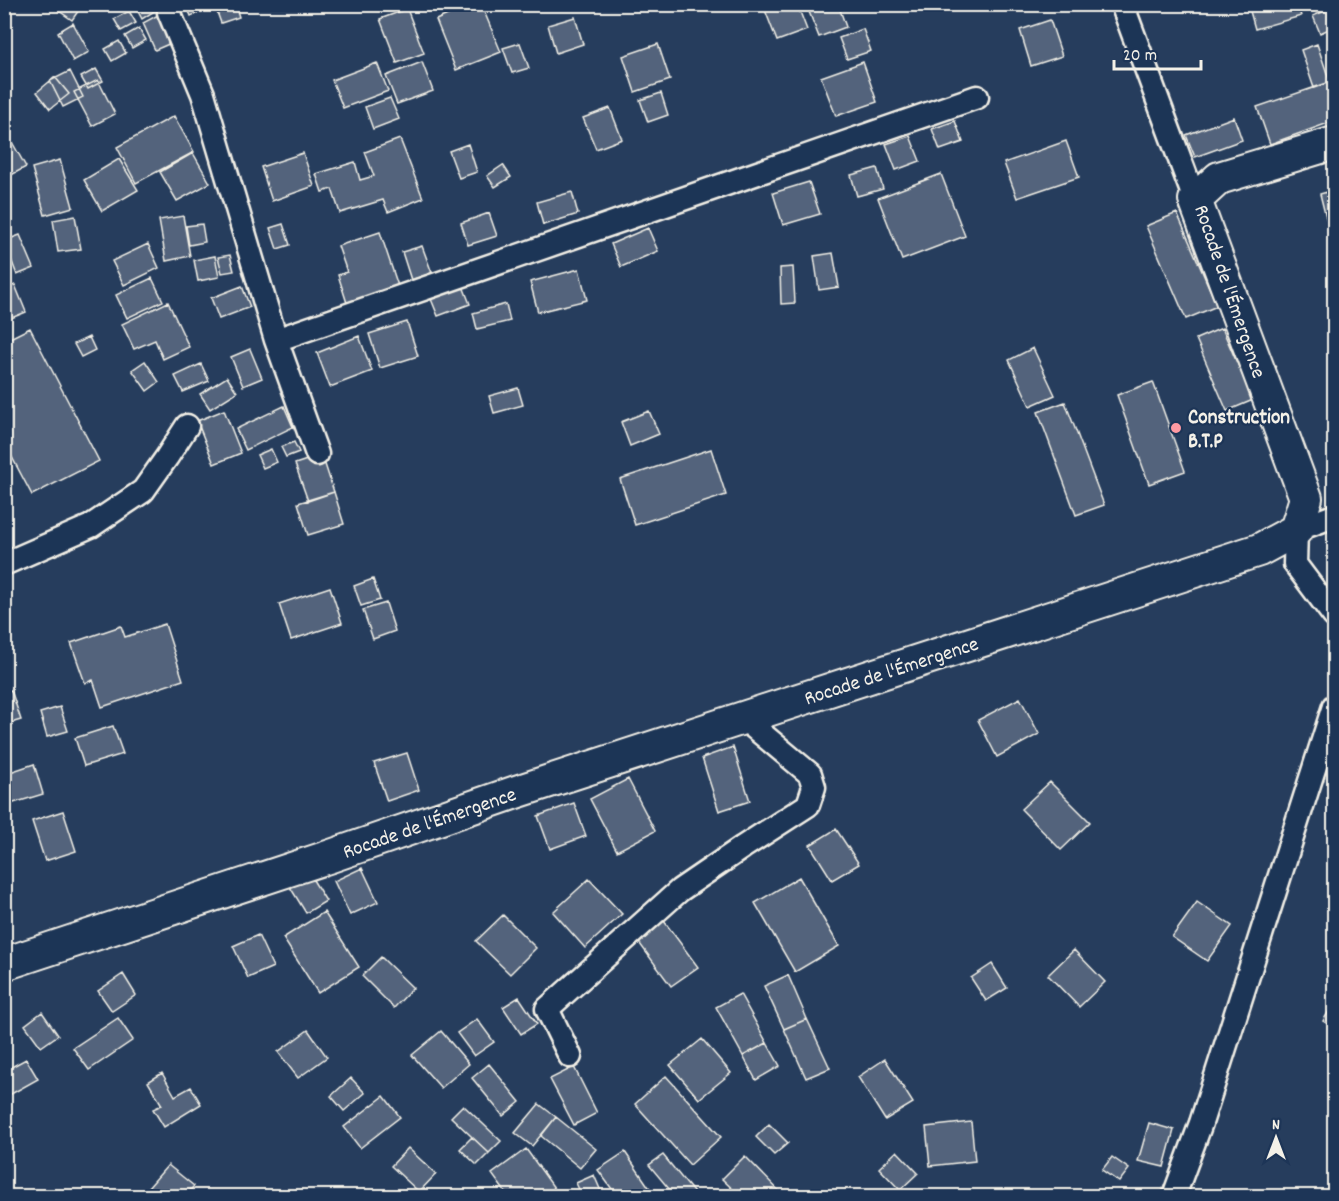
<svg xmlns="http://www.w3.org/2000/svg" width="1339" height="1201" viewBox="0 0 1339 1201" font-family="Dekko,sans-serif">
<rect width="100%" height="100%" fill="#263d5d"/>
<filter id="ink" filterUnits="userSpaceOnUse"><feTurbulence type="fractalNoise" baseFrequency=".0167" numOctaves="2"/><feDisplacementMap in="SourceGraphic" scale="12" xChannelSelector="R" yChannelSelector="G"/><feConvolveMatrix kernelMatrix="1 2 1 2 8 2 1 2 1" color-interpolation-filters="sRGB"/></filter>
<g filter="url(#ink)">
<path fill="#52647b" stroke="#f4f1e8" stroke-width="1.5" d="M58,4H83L72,20L55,8Z
M134,4H153L156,10L142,19Z
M186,4H211L212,6L191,16Z
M214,4H235L239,17L221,23Z
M473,4H481L501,52L456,70L436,20Z
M781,4H797L807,30L777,41L765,10Z
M806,4H838L846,27L819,37Z
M1248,4H1297L1301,16L1255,29Z
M1334,7V27L1320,33L1313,16Z
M407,9L424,53L397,63L380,19Z
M129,11L136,23L121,31L114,19Z
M158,15L171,43L155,50L143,23Z
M575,17L583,44L556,53L548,25Z
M1050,20L1062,56L1031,66L1020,30Z
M73,23L89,52L73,61L58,32Z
M139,28L146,40L132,48L125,36Z
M863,29L871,51L847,59L839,38Z
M119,41L126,53L112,61L105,49Z
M520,43L529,68L512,73L503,48Z
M658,44L670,80L635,92L623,56Z
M1317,44L1330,82L1314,88L1301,50Z
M422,62L433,91L397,104L386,76Z
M863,62L877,102L836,116L821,77Z
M377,63L388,91L343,108L332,80Z
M96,69L103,81L88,89L81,77Z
M70,71L83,97L63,107L50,81Z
M55,77L69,94L50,109L37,92Z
M98,80L115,114L92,126L74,92Z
M1330,82L1334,94V121L1270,144L1257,107Z
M661,93L668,115L648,122L640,100Z
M390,98L399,119L373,129L365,107Z
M610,108L622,139L596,149L583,118Z
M174,116L194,152L136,183L117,147Z
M1234,117L1242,140L1195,157L1186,135Z
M955,121L963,142L940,150L932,129Z
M910,136L920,161L896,170L886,144Z
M400,139L423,198L388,212L383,200L340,213L332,189L322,192L316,174L355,162L360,180L374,176L365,152Z
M1066,141L1079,177L1017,198L1004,163Z
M12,142L26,167L4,179V147Z
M468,144L477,172L459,178L449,151Z
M193,153L210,183L177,201L160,172Z
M303,153L314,186L272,201L261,167Z
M119,159L138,190L102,211L84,180Z
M60,160L73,207L45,215L32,168Z
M503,165L511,177L495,187L487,176Z
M877,168L883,189L857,196L851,175Z
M941,174L965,236L902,260L878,198Z
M809,182L820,214L783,225L773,193Z
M1334,190V246H1333L1320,194Z
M572,192L578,214L543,225L537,202Z
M489,213L497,236L468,245L461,223Z
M1177,213L1217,306L1186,319L1146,226Z
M75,216L81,249L58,252L53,220Z
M183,216L190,256L166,261L159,220Z
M202,224L205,242L189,245L186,226Z
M283,224L290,245L277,249L270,228Z
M648,228L658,251L621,267L611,244Z
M380,232L398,286L347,303L338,275L347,272L338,246Z
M20,235L34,268L17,275L4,241Z
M148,244L159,268L124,285L112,261Z
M422,246L432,273L411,280L402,252Z
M833,253L839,287L819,290L814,256Z
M230,255L234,271L222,273L218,257Z
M215,256L219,277L198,281L194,260Z
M793,267L795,303L781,304L780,268Z
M579,269L587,300L538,312L530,282Z
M152,278L163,301L127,318L116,295Z
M15,285L26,312L4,321V289Z
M242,286L250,307L219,319L211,298Z
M463,286L470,304L438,316L431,299Z
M168,302L189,347L163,359L155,340L134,349L122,324Z
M506,304L510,321L477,329L473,313Z
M407,322L418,356L380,368L369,334Z
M30,328L99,461L32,495L4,442V341Z
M1222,328L1253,400L1227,411L1196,339Z
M359,336L372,371L330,387L317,353Z
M89,337L95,350L81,357L74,344Z
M1033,348L1055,395L1030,406L1009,360Z
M250,349L262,378L243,386L231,357Z
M145,361L159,382L147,391L132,370Z
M201,364L209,381L183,392L175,376Z
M227,377L237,392L210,409L200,394Z
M1153,382L1185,471L1149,484L1117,395Z
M518,388L523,405L494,413L489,396Z
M1065,402L1104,505L1076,515L1038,412Z
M284,406L293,427L246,450L236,429Z
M224,410L241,453L214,464L197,421Z
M649,411L659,434L630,446L621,422Z
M294,442L299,452L286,457L281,447Z
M271,449L277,462L263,468L257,455Z
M711,449L726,495L635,525L620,479Z
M322,455L334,492L308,501L295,464Z
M334,492L344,524L308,535L298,503Z
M373,579L380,600L361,606L354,586Z
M330,587L342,623L291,640L279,604Z
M386,603L395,631L373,639L363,610Z
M165,624L183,680L102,707L93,680L85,683L71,643L121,626L125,637Z
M11,690L21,720L4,725V692Z
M1020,698L1039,734L997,757L978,720Z
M60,707L68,731L47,737L40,713Z
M113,726L123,754L84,766L75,738Z
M733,747L750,801L719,811L702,758Z
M407,753L419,790L387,801L374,763Z
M34,764L43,794L4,806V774Z
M628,779L655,831L617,851L590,799Z
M1050,782L1090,822L1061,850L1021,809Z
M574,803L586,836L550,849L538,816Z
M63,811L76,851L45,861L32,821Z
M836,829L859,864L832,880L810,845Z
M362,868L378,902L350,915L334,881Z
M310,875L326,901L306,913L290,887Z
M799,877L839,946L795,972L755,903Z
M589,879L622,914L585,948L553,912Z
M1197,902L1232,926L1207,961L1172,937Z
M324,912L359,967L318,993L283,938Z
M503,915L536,948L510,974L476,941Z
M664,921L698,967L671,986L637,940Z
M258,935L273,967L248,978L233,946Z
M1074,950L1105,982L1079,1007L1048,975Z
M381,957L413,988L394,1008L362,976Z
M992,964L1007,988L986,1001L971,978Z
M123,974L136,995L112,1011L98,991Z
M788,975L807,1019L784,1029L764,986Z
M740,994L767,1043L743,1056L716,1007Z
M519,997L537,1024L521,1034L503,1007Z
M1334,1003V1028L1323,1021Z
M42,1012L58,1035L41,1047L25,1025Z
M118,1018L133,1040L89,1070L73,1048Z
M477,1019L494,1042L474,1056L457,1033Z
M807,1019L830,1068L806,1078L784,1029Z
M308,1030L327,1057L298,1078L278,1052Z
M441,1031L469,1064L441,1088L412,1055Z
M702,1039L731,1073L699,1099L670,1065Z
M767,1043L780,1066L756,1080L743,1056Z
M26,1059L38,1079L4,1098V1071Z
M885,1059L913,1103L885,1120L858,1077Z
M489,1064L520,1102L503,1116L472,1078Z
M574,1067L597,1113L574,1125L550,1079Z
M162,1073L175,1096L191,1087L201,1104L164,1127L153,1109L162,1105L148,1082Z
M666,1076L721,1137L690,1165L635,1104Z
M351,1078L365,1093L344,1111L331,1096Z
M384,1096L400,1117L360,1148L344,1127Z
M539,1104L556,1117L532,1146L515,1133Z
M463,1105L501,1141L489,1153L451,1117Z
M556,1117L596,1149L580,1168L541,1136Z
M971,1122L975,1161L930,1166L926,1127Z
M1149,1123L1174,1130L1164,1167L1138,1161Z
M769,1124L788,1143L774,1155L756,1137Z
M472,1137L489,1153L477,1165L460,1149Z
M408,1148L436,1174L419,1192L391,1166Z
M526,1149L557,1192L551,1196H508L492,1174Z
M897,1151L918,1173L900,1190L879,1168Z
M625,1152L655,1196H617L598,1170Z
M663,1155L694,1193L689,1196H675L649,1165Z
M745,1156L784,1196H740L722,1179Z
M1112,1157L1129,1169L1119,1182L1102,1170Z
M168,1165L194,1186L185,1196H141Z
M594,1175L603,1196H582L576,1183Z
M970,1192V1196H945V1193Z"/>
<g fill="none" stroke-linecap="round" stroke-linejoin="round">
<g stroke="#f4f1e8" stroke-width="27">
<path id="street" d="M170,4L169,12L203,94L276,340L317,454
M1122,4L1195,200
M276,340L977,97
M1334,516L1296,530L1295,564L1334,616
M4,564L91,526L143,491L167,457L187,426
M570,1056L547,1009L680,890L743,847L808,805L814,787L810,774L744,719
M1174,1196L1201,1123L1334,706"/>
</g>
<g stroke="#f4f1e8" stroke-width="36">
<path id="secondary" d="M4,964L331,856L516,792L1259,550L1296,530L1306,498L1195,200L1219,178L1334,143"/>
</g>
<use href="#street" stroke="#1d3557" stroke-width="22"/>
<use href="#secondary" stroke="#1d3557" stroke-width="32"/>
</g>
</g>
<circle fill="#ff9aa2" stroke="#1d3557" stroke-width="2" cx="1176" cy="428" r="6"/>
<g text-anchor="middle" stroke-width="4.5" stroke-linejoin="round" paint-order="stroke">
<g font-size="21" fill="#f4f1e8" stroke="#1d3557">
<text transform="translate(1231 291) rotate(71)" y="7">Rocade de l'Émergence</text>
<text transform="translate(891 670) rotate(-18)" y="7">Rocade de l'Émergence</text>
<text transform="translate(429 822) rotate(-19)" y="7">Rocade de l'Émergence</text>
</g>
<g font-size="21" font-weight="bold" fill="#f4f1e8" stroke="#1d3557" text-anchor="start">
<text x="1188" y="423">Construction<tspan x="1188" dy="24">B.T.P</tspan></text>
</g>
</g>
<rect width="1339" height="1201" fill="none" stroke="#1d3557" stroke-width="24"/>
<rect x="12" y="12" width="1315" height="1177" fill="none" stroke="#f4f1e8" stroke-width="2" filter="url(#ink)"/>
<g transform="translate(1276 1138)" stroke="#1d3557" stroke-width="4.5" paint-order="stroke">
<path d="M0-4.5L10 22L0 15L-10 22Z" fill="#f4f1e8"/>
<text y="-9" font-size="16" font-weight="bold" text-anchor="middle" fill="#f4f1e8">N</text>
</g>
<path d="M1114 60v9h87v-9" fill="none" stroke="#f4f1e8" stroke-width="3"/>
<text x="1123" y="60" font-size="18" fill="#f4f1e8" stroke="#1d3557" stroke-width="4.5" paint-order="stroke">20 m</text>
</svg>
